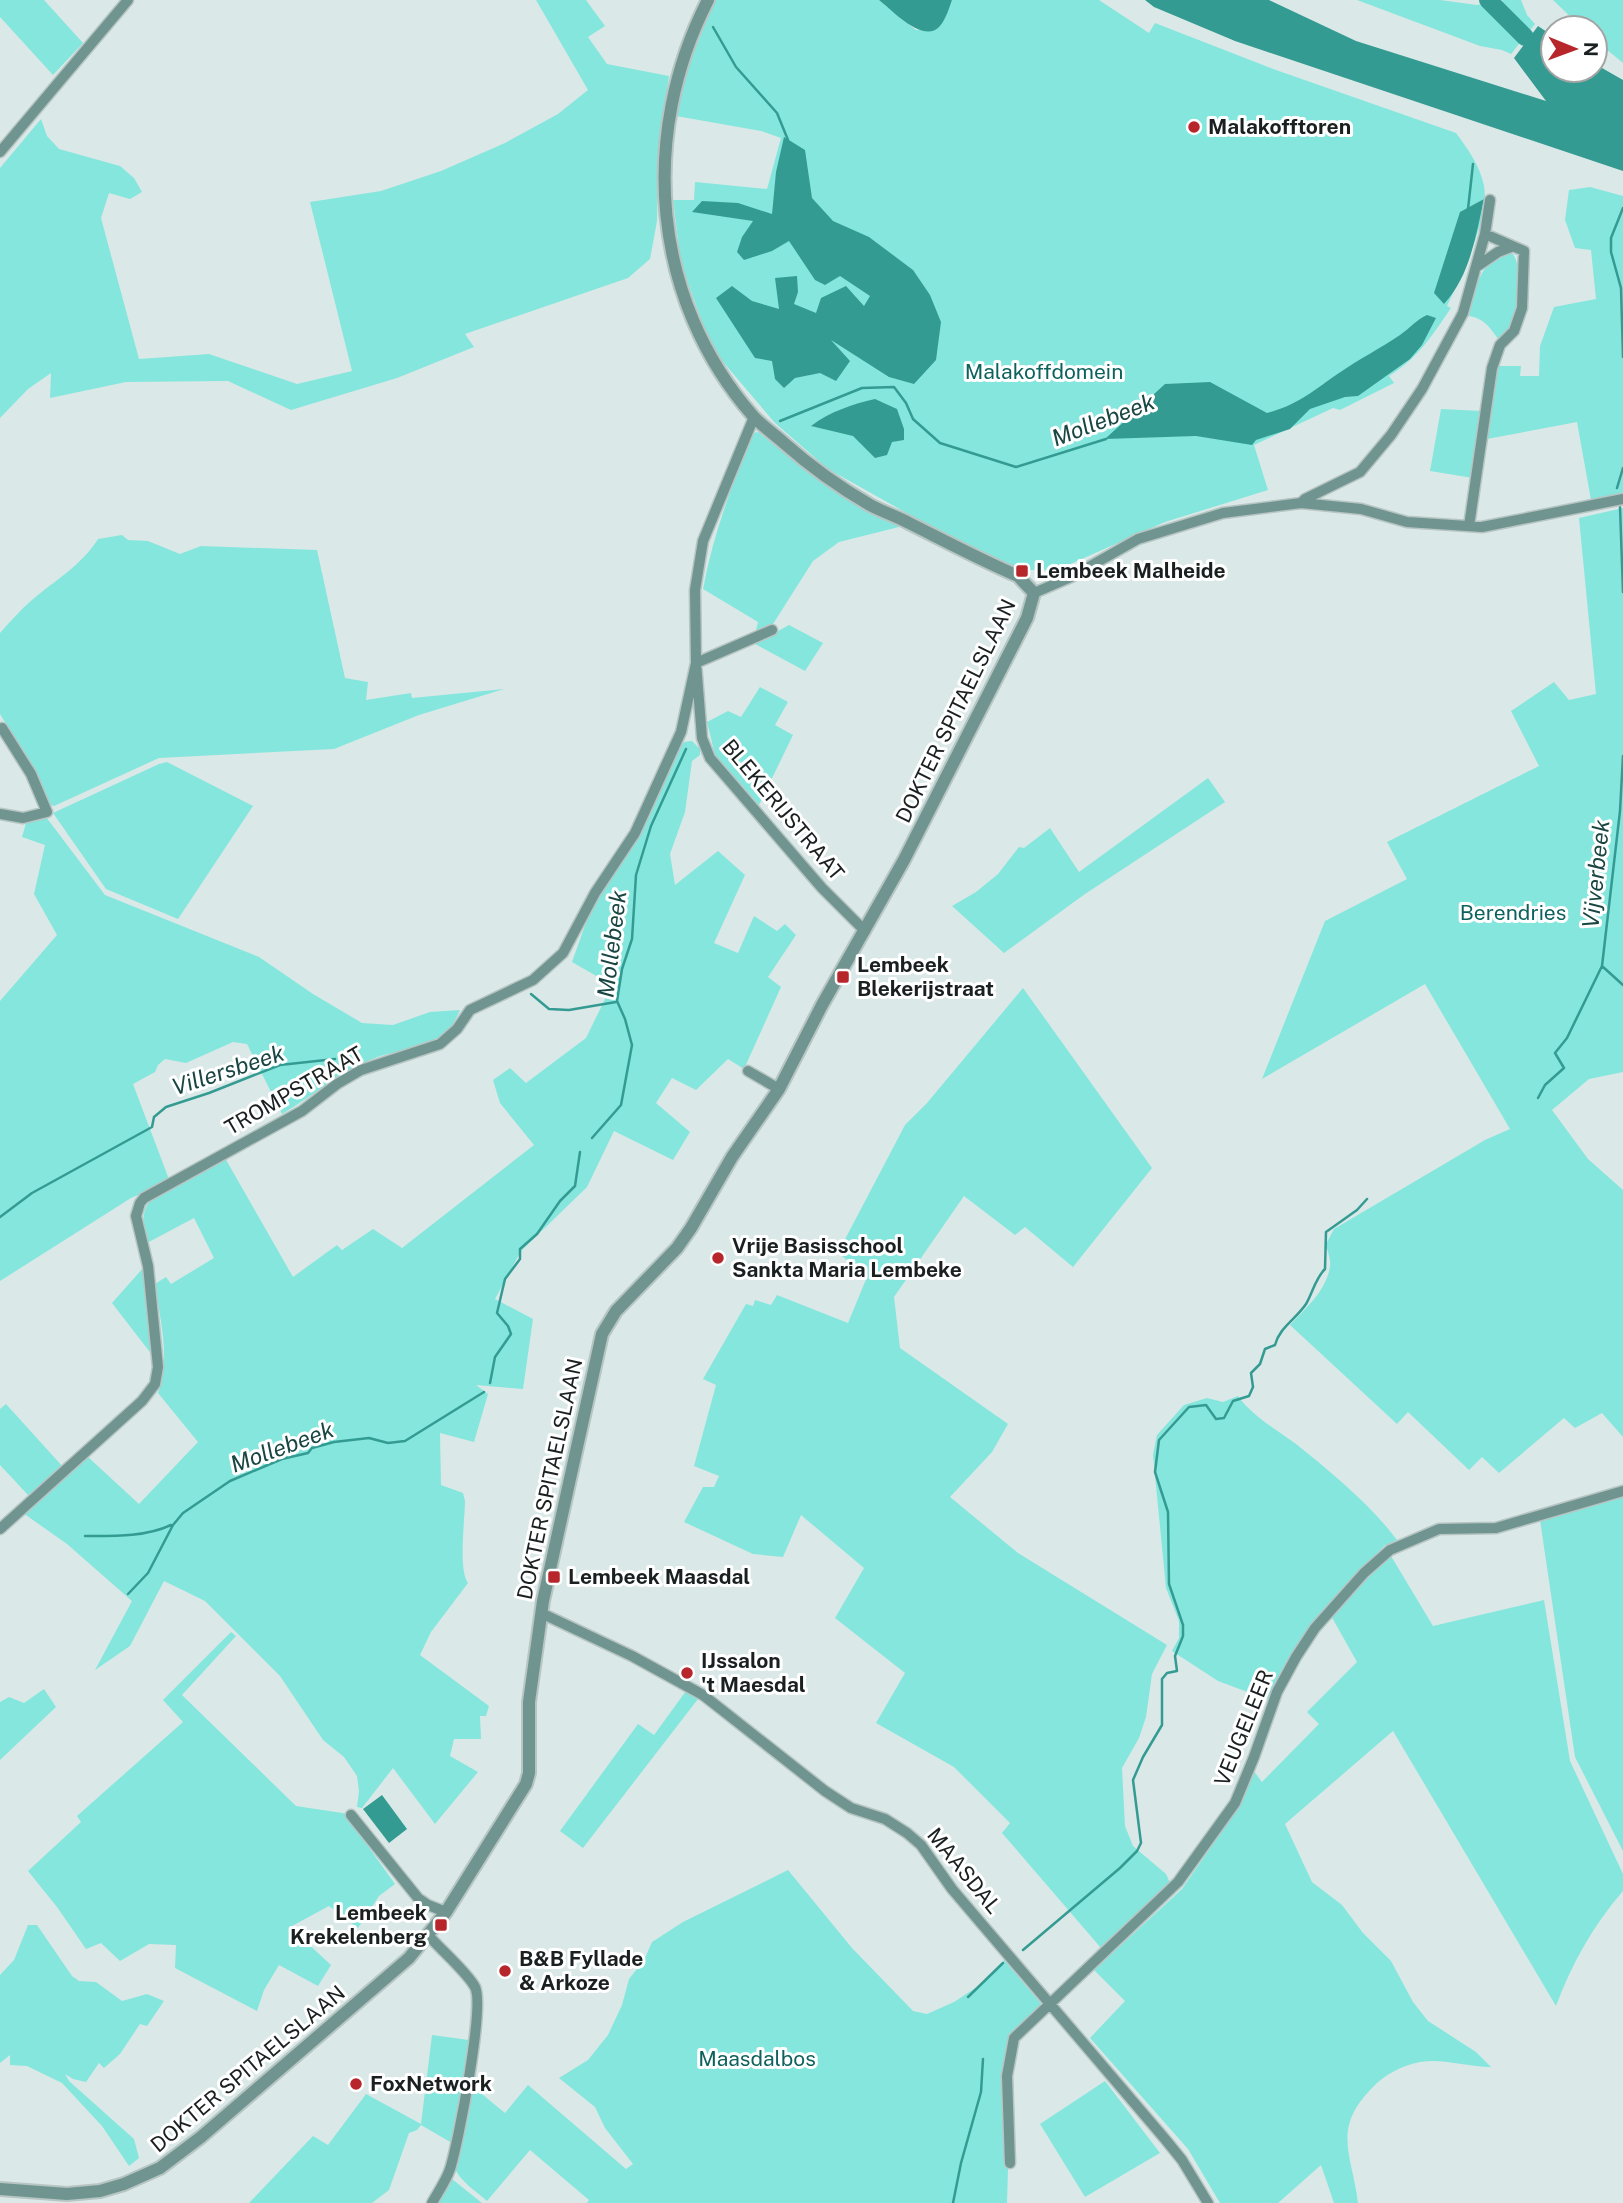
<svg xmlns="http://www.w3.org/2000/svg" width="1623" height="2203" viewBox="0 0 1623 2203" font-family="'Public Sans',sans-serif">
<rect width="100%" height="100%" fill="#dae9e7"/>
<path fill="#85e6dd" d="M0,0H44L83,43L53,75L0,17Z
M536,0H586L605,26L588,37L607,64L669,76L658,154L657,221L650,259L628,278L465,334L474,347L397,378L291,410L228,381L126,382L50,398L51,373L28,389L0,418V168L41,119L47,136L59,149L120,166L134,178L142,192L130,199L109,193L101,218L139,359L209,354L297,384L352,371L310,202L381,191L441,171L505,143L558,114L588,90Z
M715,0H879L916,30L941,25L952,0H1099L1149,33L1155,23L1276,70L1456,133C1468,149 1480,166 1484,186C1490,217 1460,278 1447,306L1451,308C1431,337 1419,357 1389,376L1394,383L1340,410L1333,408L1254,445L1268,490L1165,522L1057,570H1018L928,525L828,469L775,423L712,349L681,264L673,200H694L695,182L767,189L781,138L761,131L676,116L684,76Z
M1357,0H1440L1477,5L1504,0H1521L1527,15L1535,24L1511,54L1502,50L1480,46Z
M1553,0H1623V63L1595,40V28H1582Z
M1590,187L1623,196V493L1591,500L1577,422L1487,439L1496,366H1521L1520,376H1539L1540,346L1554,307L1596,299L1591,250L1575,248L1565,220L1569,190Z
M1512,253C1523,264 1521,315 1511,328C1508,332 1502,335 1498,339C1490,327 1483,318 1469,316C1476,288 1478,259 1512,253Z
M1441,409L1482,411L1473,478L1430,471Z
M758,432L818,479L854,502L903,526L839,542L813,561L773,624L755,634L758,622L703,589C713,535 732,484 753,433Z
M1623,508V1072L1589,1079L1552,1110L1588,1159L1623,1190V1437L1602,1413L1575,1428L1564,1418L1499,1473L1482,1457L1469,1470L1408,1412L1397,1424L1290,1325C1305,1309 1327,1290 1330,1266C1331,1259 1327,1250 1326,1244L1334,1229L1485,1140L1510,1129L1425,984L1262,1079L1325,921L1407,879L1387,842L1539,766L1511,711L1554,682L1569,700L1596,694L1579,518Z
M122,535L128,540L148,541L180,554L201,546L317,550L345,678L368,682L366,700L411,693L412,698L504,689L419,715L334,749L159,758L54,806L47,804L38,777L0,714V633C10,622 20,610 32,600C54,581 82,565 98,539Z
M789,625L823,643L805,671L755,644Z
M760,687L788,702L775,725L793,735L759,805L715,755L707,722L728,711L741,717Z
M692,741L700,749V755L692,761L685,812L670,854L675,885L718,851L745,875L714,943L738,953L754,916L777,931L785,924L796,935L768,977L781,987L744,1069L728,1059L696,1090L672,1078L656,1103L690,1132L673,1160L614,1131L587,1187L521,1251L495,1299L533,1319L523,1389L476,1385L488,1394L474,1442L440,1433L441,1485L463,1493L465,1501C465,1520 458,1569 468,1583L431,1632L420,1655L489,1706L486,1716H480L481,1739H454L450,1756L478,1772L435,1824L393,1768L362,1808L357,1807L359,1791L357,1776L344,1757L323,1740L280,1676L205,1601L164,1581L130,1646L95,1670L132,1601L67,1544L23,1513L88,1457L139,1504L198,1442L158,1393C171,1359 160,1320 155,1284L166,1277L171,1284L214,1258L194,1218L147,1243C144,1227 140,1216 149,1202L225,1158L293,1277L337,1245L342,1250L373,1229L402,1248L534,1145L500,1103L493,1080L510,1068L526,1083L586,1038L612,985L572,962L589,914L602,888L633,847L676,753L684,742Z
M167,762L253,806L178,919L106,889L53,813L159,764Z
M1208,778L1225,802L1085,894L1004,953L952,906L976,892L998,874L1019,847L1024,848L1050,828L1079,872Z
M46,817L105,895L259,957L313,994L362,1023L393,1025L430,1012L460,1010C455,1021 451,1029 442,1037C424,1050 395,1050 375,1058C341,1071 313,1096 282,1114L247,1044L233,1042L186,1063L165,1059L158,1065L155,1072L133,1084L170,1182L131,1198L0,1281V1001L57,935L34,894L45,845L22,837L26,823Z
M1023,988L1152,1168L1073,1267L1025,1227L1015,1235L964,1196L894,1297L900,1348L1008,1424L992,1452L950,1497L1018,1553L1167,1645L1152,1674L1146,1717L1139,1738L1122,1768L1125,1826L1133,1846L1166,1874L1171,1885L1101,1948L1002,1833L1010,1823L954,1767L876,1723L905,1673L835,1618L864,1568L801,1515L783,1557L753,1554L684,1522L703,1487H714L719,1476L694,1466L716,1385L703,1379L746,1304L753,1306L755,1300L771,1305L777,1295L848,1323L867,1277L842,1256V1245L905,1125L927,1103Z
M144,1267L156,1360L112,1303Z
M1238,1396C1252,1416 1276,1429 1296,1444C1331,1472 1370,1504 1397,1540L1384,1546C1341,1593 1294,1640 1269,1700L1218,1681L1172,1651L1179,1638V1621L1166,1588L1153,1455L1157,1435L1184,1405L1207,1398L1223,1402Z
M6,1404L63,1467L29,1496L0,1465V1409Z
M1623,1495V1851L1575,1757L1540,1520Z
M1391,1556L1433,1626L1544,1600L1570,1761L1623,1874V1891C1594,1924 1571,1965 1556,2006L1393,1731L1285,1824L1312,1882L1342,1905L1363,1933L1391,1961L1413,2002L1428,2021L1476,2052L1491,2067C1467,2067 1443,2058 1420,2062C1403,2065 1384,2075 1373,2087C1331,2129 1352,2153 1358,2203H1334L1321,2165L1278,2203H1220L1188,2149L1090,2038L1125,2001L1094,1970L1182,1889L1238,1808L1253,1770L1262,1782L1319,1724L1307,1712L1357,1662L1330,1614Z
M231,1632L236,1636L182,1695L296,1806L349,1814L355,1828L395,1884L379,1896L358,1928L329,1906L290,1927L331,1965L318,1986L279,1965L264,1990L257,2011L175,1968L176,1945L149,1944L120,1961L101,1943L86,1949L57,1907L28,1871L81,1822L77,1816L183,1722L163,1700Z
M44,1689L56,1707L0,1760V1702L9,1697L24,1703Z
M686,1691L698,1699L583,1848L560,1831L638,1724L654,1735Z
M788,1870L852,1948L913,2011L927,2014L954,2002L980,1985L1004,1960L1043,2006L1012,2035L1007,2203H587L589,2200L530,2150L487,2201C476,2191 458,2180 454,2166L472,2086L505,2113L528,2085L626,2169L633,2164L605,2128L595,2107L559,2078L588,2060L608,2035L622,2005L629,1979L644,1960L652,1942L683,1922Z
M28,1925H37L72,1976L79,1981L96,1982L122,2001L147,1994L164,2001L147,2026L140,2024L120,2054L104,2068L99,2063L86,2082L73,2079L65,2074L69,2081L134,2139L139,2158L129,2166L102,2126L62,2083L27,2066L10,2065V2055L0,2063V1975L14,1960Z
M432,2035L469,2040L466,2088L452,2143L421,2125L417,2130L409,2133L389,2190L372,2203H249L313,2136L328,2145L366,2094L421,2124Z
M1105,2081L1160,2153L1085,2197L1040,2124Z
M452,2179L482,2203H436L447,2183Z"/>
<path fill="#349b93" d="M879,0H952C949,8 946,19 940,26C924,45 892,10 879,0Z
M1145,0H1269L1356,41L1546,101L1514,58L1538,26L1553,36V70H1595V64L1623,80V171L1235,41L1154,7Z
M784,137L805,150L812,198L833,221L869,237L913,270L930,295L941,322L936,360L914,384L889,377L831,340L850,361L836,381L820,373L795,378L784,388L775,379L772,361L755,358L716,298L732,286L752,301L779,309L775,278L797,276L798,292L794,304L816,313L821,298L846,286L864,306L870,296L840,276L825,285L815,280L789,241L772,251L744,260L737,252L742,237L753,221L692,212L702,201L738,203L772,214L776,172Z
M1484,199C1476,235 1470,276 1444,304L1434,293L1460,212Z
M1427,315L1436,318L1422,345L1410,359L1358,396L1345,397L1310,409L1290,429L1256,440L1252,445L1196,436L1105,439L1165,384L1210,382L1267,413C1298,405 1314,390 1339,373C1359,359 1381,348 1400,335C1410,328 1416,320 1427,315Z
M875,399L897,409L904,429V440L892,442L887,455L875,458L853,436L811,426C829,412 853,404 875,399Z
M382,1795L407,1829L389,1843L363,1809Z"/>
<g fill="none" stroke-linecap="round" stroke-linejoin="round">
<path stroke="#349b93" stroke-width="2.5" d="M713,27L736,67L777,113L788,140
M1623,208L1611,238V252L1621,288L1623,357
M1468,209L1473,164
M780,421L862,388L894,387L906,403L913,419L940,443L1016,467L1106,439
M1617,488L1623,468
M1620,507L1623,592
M1623,756L1620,811L1602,966L1623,985
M531,994L549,1009L569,1010L616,1002
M346,1059L355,1062
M1538,1098L1545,1085L1564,1068L1555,1053L1567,1038L1602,966
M592,1138L621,1105L632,1045L625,1019L617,1001L622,969L632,939L636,875L651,826L686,749
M0,1217L32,1193L152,1127L154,1117L166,1107L209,1093L280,1065L335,1059
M490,1383L495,1357L511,1334L508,1326L497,1313L505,1279L520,1259V1249L537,1234L560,1201L575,1186L580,1152
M85,1536C114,1536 145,1537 171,1525
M128,1594L148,1573L173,1525L183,1513L230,1481L282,1459L308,1453L312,1448L334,1442L369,1438L388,1443L405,1441L484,1392
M1023,1950L1120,1868L1137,1851L1141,1843L1133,1780L1143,1757L1162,1725V1679L1167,1673L1177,1671L1175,1656L1183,1636V1625L1169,1584L1168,1512L1155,1472L1159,1440L1189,1407L1206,1405L1216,1419L1224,1418L1233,1401L1249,1396L1253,1387L1251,1373L1260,1364L1265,1349L1275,1345C1279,1328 1296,1319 1306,1304C1313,1292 1315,1279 1325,1269L1326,1232L1357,1210L1367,1199
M968,1997L1003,1963
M953,2203L961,2163L981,2092L983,2059"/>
<path stroke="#349b93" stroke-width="18" d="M1488,0L1525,37"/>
<g stroke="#b7c5c3" stroke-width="13">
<path id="minor" d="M0,152L128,0
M1476,267L1498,252L1511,247
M754,417L703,541L695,590L696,663L702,738L710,758L822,888L865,931
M1301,503L1305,499L1360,472L1391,435L1422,389L1463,313L1485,234L1490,200
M1469,526L1492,368L1500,345L1514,331L1522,308L1524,251L1485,234
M1034,593L1071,577L1138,539L1223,513L1301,503L1361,509L1407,522L1482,527L1623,499
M696,663L772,630
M0,814L23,818L47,812L31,774L2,728
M748,1071L779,1089
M0,1529L142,1401L155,1384L158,1367L148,1266L136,1216L140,1203L144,1198L302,1111L337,1084L361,1070L440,1044L457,1029L470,1010L533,980L563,953L595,893L635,833L681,732L696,663
M541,1613L632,1656L703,1695L825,1791L851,1808L885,1819L907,1833L921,1845L952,1889L1165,2139L1182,2160L1208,2203
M351,1815L418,1898L428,1905L446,1912
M428,1935C440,1949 467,1972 475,1987C485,2006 458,2144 450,2169C446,2181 438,2192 432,2203
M1010,2163L1007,2076L1014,2038L1178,1882L1235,1803L1254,1757L1277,1692L1296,1657L1315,1628L1364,1573L1390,1550L1439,1529L1496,1528L1623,1491"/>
</g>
<g stroke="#b7c5c3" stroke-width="16">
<path id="tertiary" d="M0,2189L67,2194L100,2191L124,2184L160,2168L201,2137L409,1958L446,1912L526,1784L529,1773V1702L543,1601L602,1334L616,1311L677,1248L691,1228L732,1157L779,1089L822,1005L904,860L1027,618L1034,593L1018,576C981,560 945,541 909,523C896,516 883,512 870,505C839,487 811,467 784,443C774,434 762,426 753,416C651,299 639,135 708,0"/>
</g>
<use href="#minor" stroke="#709591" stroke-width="10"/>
<use href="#tertiary" stroke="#709591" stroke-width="12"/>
</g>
<g fill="#b6262b" stroke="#fff" stroke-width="2.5">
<circle cx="1194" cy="127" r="7"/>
<rect x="1015" y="564" width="14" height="14" rx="3.5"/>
<rect x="836" y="970" width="14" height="14" rx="3.5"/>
<circle cx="718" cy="1258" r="7"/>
<rect x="547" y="1570" width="14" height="14" rx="3.5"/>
<circle cx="687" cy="1673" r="7"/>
<rect x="434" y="1918" width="14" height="14" rx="3.5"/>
<circle cx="505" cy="1971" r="7"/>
<circle cx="356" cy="2084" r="7"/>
</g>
<g text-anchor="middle" stroke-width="6" stroke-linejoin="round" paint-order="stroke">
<g font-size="21" font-weight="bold" fill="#1a1f1f" stroke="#fff" text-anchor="start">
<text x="1208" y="134">Malakofftoren</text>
<text x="1036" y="578">Lembeek Malheide</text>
<text x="857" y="972">Lembeek<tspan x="857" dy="24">Blekerijstraat</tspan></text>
<text x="732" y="1253">Vrije Basisschool<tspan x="732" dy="24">Sankta Maria Lembeke</tspan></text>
<text x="568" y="1584">Lembeek Maasdal</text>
<text x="701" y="1668">IJssalon<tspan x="701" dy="24">'t Maesdal</tspan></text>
<text x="427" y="1920" text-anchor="end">Lembeek<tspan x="427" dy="24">Krekelenberg</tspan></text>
<text x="519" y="1966">B&amp;B Fyllade<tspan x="519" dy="24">&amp; Arkoze</tspan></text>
<text x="370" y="2091">FoxNetwork</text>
</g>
<g font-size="21" fill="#0e625d" stroke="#fff">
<text x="1044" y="379">Malakoffdomein</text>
<text x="1513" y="920">Berendries</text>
<text x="757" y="2066">Maasdalbos</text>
</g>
<g font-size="21" fill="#1a1f1f" stroke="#fff">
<text transform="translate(956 711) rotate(-64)" y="7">DOKTER SPITAELSLAAN</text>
<text transform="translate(783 810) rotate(50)" y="7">BLEKERIJSTRAAT</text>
<text transform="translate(294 1091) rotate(-30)" y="7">TROMPSTRAAT</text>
<text transform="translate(550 1479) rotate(-78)" y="7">DOKTER SPITAELSLAAN</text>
<text transform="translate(1244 1728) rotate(-68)" y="7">VEUGELEER</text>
<text transform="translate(964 1871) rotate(51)" y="7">MAASDAL</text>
<text transform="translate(248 2069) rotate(-40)" y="7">DOKTER SPITAELSLAAN</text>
</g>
<g font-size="23" font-style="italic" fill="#194642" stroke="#fff">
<text transform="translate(1103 420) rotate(-21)" y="8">Mollebeek</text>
<text transform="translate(1596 874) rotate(-84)" y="8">Vijverbeek</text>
<text transform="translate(612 944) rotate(-83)" y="8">Mollebeek</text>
<text transform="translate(228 1070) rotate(-18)" y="8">Villersbeek</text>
<text transform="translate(282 1447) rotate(-20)" y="8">Mollebeek</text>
</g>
</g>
<g transform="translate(1574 49) rotate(91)"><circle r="33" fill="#ffffff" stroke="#a3a5a5" stroke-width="2"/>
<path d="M0-5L12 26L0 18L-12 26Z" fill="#b6262b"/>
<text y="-10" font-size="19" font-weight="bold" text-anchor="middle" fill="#1a1f1f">N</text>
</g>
</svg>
